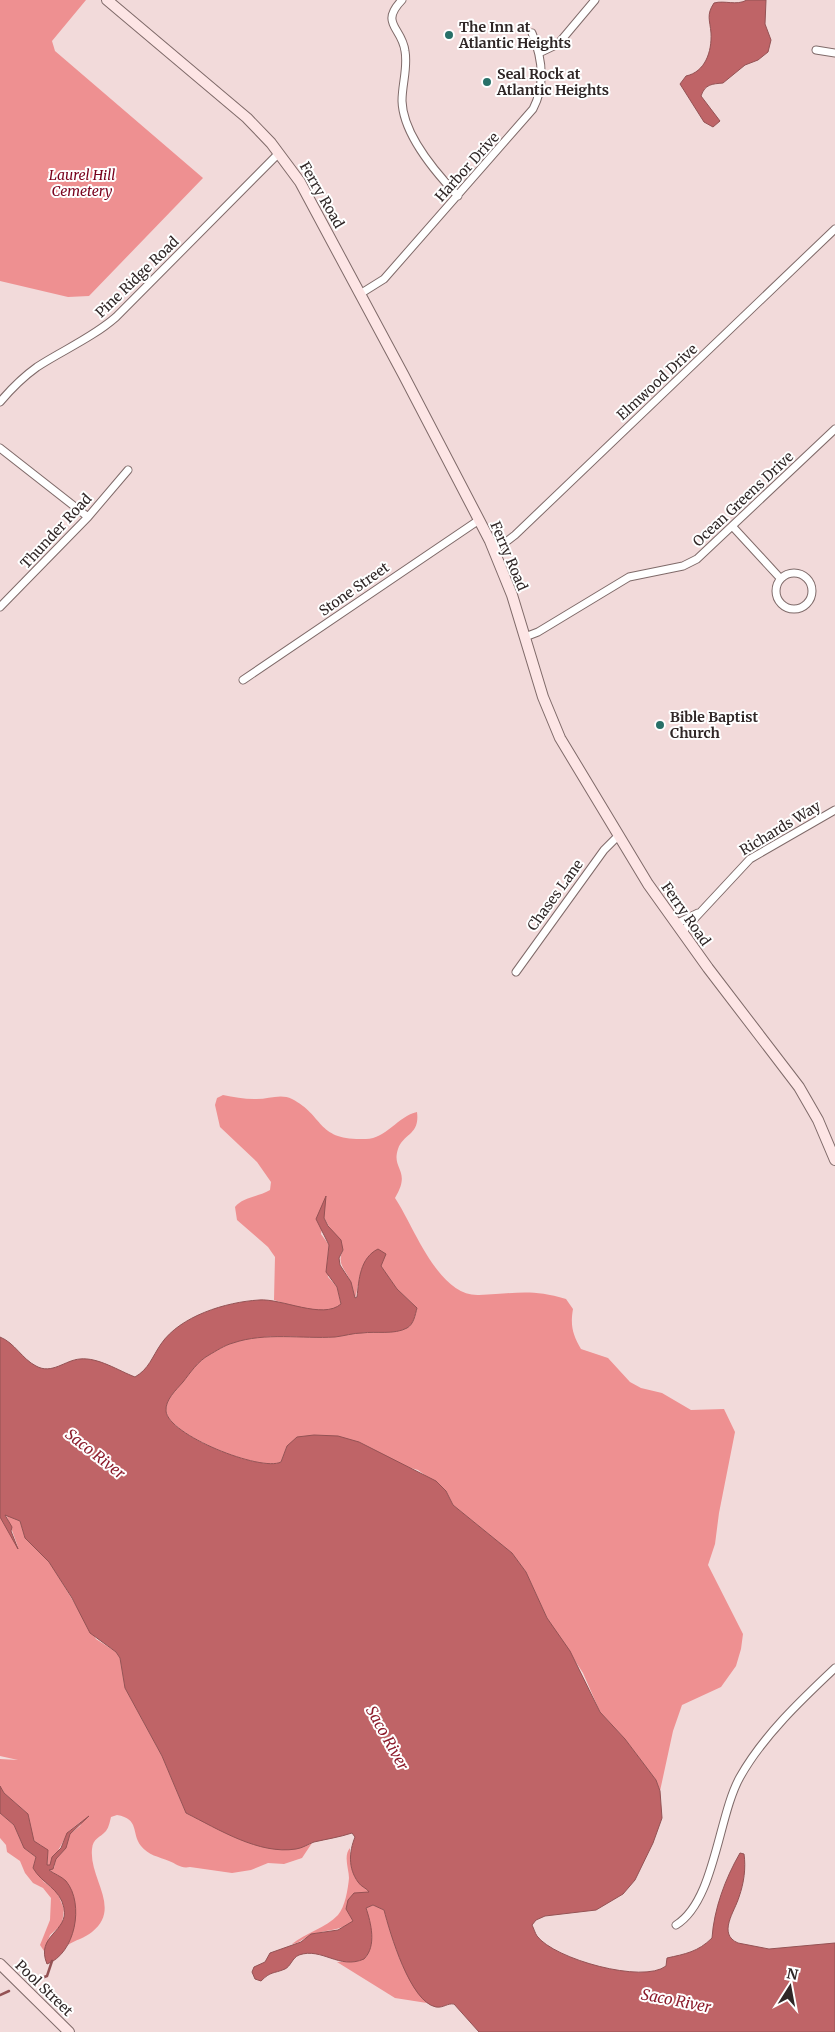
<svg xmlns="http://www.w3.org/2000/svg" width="835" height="2032" viewBox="0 0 835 2032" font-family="Merriweather,serif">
<rect width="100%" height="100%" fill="#f2dada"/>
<path fill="#ee9091" d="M0,0H86L52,41L55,51L203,178L89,296L68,297L0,281Z
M223,1095C233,1097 244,1099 254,1099C267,1100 280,1093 292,1099C325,1116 316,1141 366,1139C386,1139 398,1116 417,1112C420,1135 404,1133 398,1149C391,1170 412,1170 395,1198C414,1226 438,1297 479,1295C515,1294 529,1288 566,1299L573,1309C570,1326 573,1335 581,1349L608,1358L630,1382L641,1388L662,1393L691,1410L724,1409L735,1432L719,1513L715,1544L708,1565L743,1634L741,1649L736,1666L721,1687L682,1705L673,1731L660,1791L656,1780L625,1739L600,1712L583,1673L547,1618L526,1572L512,1553L453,1505L446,1491L418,1470L403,1466L359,1442L287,1446L281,1462C261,1472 169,1435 166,1411C165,1400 176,1390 182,1382C190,1373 198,1361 209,1355C216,1351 225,1345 233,1343C265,1332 302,1339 335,1337C344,1336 353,1333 361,1333C376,1331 393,1335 407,1328C414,1324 415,1315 417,1308L397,1289L381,1266L360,1276L355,1299C354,1294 353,1288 351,1283C346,1269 336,1265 343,1250L324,1218L328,1197L321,1234L329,1245L327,1261L328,1277L337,1287L341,1305C326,1317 291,1306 274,1300L275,1257L268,1247L237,1220L235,1207C243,1197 258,1197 270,1190L271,1182L257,1162L220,1127L215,1105L217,1098Z
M6,1514L20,1521L25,1538L49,1561L96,1639L116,1652L120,1658L125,1688L162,1756L186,1813C224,1830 270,1861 312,1843L302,1858L284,1864L268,1863L251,1870L232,1873L190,1867C181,1869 177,1864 169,1861C159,1857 148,1855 141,1846C131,1833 140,1819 117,1815L111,1817C110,1821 109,1827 106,1831C100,1838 93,1838 92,1849C89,1879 122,1908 92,1932C85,1938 75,1940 68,1945C78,1915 80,1888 49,1870L54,1868L56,1859L65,1849L70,1834L80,1826L83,1820L69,1831L50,1865H47L48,1856L41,1845L35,1843L33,1839L28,1814L4,1793L0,1786V1759L18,1760L0,1756V1517L18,1547Z
M0,1813L14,1825L24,1848L36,1857L33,1868L44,1882L57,1892L64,1909L62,1924L50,1935L44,1951L40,1945L50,1920L51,1898L43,1888L33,1883L25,1873L20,1861L7,1852L6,1845L0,1838Z
M350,1848C350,1865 352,1882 369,1890V1893H358L347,1911L354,1921C339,1932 324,1929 309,1936C302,1939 300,1943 292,1944C305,1933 326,1928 338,1915C345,1907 348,1889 349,1878C349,1869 343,1856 350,1848Z
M373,1905L384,1910C392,1941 404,1979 427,2003L395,1998L337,1962L359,1961L367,1956L372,1938L366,1908Z"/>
<path fill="#bf6467" stroke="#945254" d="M747,0H766L765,24L771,40L768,52L758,60L745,65L723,83C712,84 705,84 701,96L720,121L713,127L704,122L680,84L686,76C705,72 712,52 711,33C710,20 706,15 714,3C725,0 736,6 747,0Z
M326,1196L324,1218L328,1226L341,1240L343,1250L339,1258L340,1265L351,1282L355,1298L357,1297C359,1279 360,1258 378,1249L386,1254L381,1266L397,1289L417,1308C415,1315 414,1324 407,1328C394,1335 376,1331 362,1333C353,1333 344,1336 335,1337C302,1339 265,1332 233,1343C225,1345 216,1351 209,1355C198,1361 190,1373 183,1382C176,1390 165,1400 166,1411C168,1435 261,1472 281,1462L287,1446L297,1437L314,1435L338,1436L359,1442L436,1481L446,1491L453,1505L512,1553L526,1572L547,1618L570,1651L600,1712L625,1739L656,1780L660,1791L662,1818L653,1843L635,1880L623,1894L596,1910L545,1916L536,1920L532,1925C534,1929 535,1933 537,1936C554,1959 643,1984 666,1966L667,1958C685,1954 698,1952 712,1938C714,1909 725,1879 740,1853L744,1854C746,1868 744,1883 739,1897C735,1911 717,1934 738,1943L769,1949L835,1943V2032H479L454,2004C447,2003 444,2008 436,2007C410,2002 390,1933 384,1910L373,1905L366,1908C371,1923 377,1946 364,1959C339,1970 322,1947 299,1955C292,1958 291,1966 285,1969C273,1974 271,1971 261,1981L255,1979L252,1972L254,1967L265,1962L270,1953L301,1942L311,1934L338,1930L353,1921L346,1909L348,1900L354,1893L369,1892C367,1888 361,1887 358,1882C348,1868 349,1852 355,1837L352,1833C340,1837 327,1839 314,1842C308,1844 303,1848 296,1849C259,1855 218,1829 186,1813L162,1756L125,1688L120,1658L116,1652L90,1633L72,1598L49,1562L25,1538L20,1521L5,1515L12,1527L11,1531L18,1549L0,1517V1337C15,1343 22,1359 36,1366C52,1375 65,1360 80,1359C98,1357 119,1371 135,1377C149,1369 152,1357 161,1344C180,1316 226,1302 259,1300C281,1298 323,1320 341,1304L337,1287L326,1272L329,1245L316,1219Z
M0,1786L4,1793L28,1814L34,1841L48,1850L47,1865H50L52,1857L61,1848L67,1833L89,1816L70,1834L66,1848L56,1859L53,1869L49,1870C54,1874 61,1876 66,1881C85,1904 75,1954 47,1964C35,1935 69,1932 64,1908C60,1888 42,1884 33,1868L36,1857L24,1848L14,1825L0,1813Z"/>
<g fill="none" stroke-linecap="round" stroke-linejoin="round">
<path stroke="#945254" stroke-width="2.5" d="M33,1981L47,1976L52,1961
M0,1995L9,1991"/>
<g stroke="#7f6a69" stroke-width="9">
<path id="street" d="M402,0C379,24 402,27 405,51C408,68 402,84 402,101C403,135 436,173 458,196
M816,50L835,53
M539,53L558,44L595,0
M360,294L384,279L533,109C546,84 542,57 532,33
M0,402C11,389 23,377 37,367C63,350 92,338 116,317L279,153
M0,448L88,517
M733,527L780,578
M494,551L515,535L835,229
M776 591a18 18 0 1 1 36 0a18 18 0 1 1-36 0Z
M0,607L88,517L128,470
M525,637L538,632L629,577L683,566L697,559L835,429
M243,680L479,520
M676,924L698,913
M682,932L750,859L835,810
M516,972L604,850L618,836
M676,1925C715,1901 718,1816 740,1777C763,1736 801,1700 835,1668"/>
</g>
<g stroke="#7f6a69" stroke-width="12">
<path id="secondary" d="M107,0L247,118L271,143L300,182L403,374L490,541L512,595L543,697L560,738L648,884L708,968L799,1087L818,1120L835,1160
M0,1964L69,2032"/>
</g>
<use href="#street" stroke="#fff" stroke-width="7"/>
<use href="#secondary" stroke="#fde5e5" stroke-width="10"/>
</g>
<g fill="#287068" stroke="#fff" stroke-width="2">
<circle cx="449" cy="35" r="5"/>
<circle cx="487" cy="82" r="5"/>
<circle cx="660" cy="725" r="5"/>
</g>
<g text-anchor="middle" stroke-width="4" stroke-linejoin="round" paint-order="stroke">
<g font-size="14" font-weight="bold" fill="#302727" stroke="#fff" text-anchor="start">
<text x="459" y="32">The Inn at<tspan x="459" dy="16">Atlantic Heights</tspan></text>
<text x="497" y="79">Seal Rock at<tspan x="497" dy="16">Atlantic Heights</tspan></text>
<text x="670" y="722">Bible Baptist<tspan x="670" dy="16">Church</tspan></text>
</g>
<g font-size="14" fill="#302727" stroke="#fff">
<text transform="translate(467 167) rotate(-48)" y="5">Harbor Drive</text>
<text transform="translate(322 195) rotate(60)" y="5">Ferry Road</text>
<text transform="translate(137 277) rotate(-44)" y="5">Pine Ridge Road</text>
<text transform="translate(657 382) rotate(-43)" y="5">Elmwood Drive</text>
<text transform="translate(743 499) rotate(-43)" y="5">Ocean Greens Drive</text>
<text transform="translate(56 531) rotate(-47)" y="5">Thunder Road</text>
<text transform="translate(509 556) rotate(67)" y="5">Ferry Road</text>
<text transform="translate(354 589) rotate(-35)" y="5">Stone Street</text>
<text transform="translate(780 828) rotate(-31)" y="5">Richards Way</text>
<text transform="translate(555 895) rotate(-54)" y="5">Chases Lane</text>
<text transform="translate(686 914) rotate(55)" y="5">Ferry Road</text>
<text transform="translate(44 1988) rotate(44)" y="5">Pool Street</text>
</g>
<g font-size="14" font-style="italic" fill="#78001c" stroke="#fff">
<text x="82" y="180">Laurel Hill<tspan x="82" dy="16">Cemetery</tspan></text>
</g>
<g font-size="15" font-style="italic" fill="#8c1c2c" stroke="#fff">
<text transform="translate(95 1454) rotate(38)" y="5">Saco River</text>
<text transform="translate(387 1738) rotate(61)" y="5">Saco River</text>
<text transform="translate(676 2001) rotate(11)" y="5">Saco River</text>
</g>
</g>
<g transform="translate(790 1987) rotate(11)" stroke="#ffffff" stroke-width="4" paint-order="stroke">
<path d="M0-4L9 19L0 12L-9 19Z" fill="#302727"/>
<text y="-8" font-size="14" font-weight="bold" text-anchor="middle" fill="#302727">N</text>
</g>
</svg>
